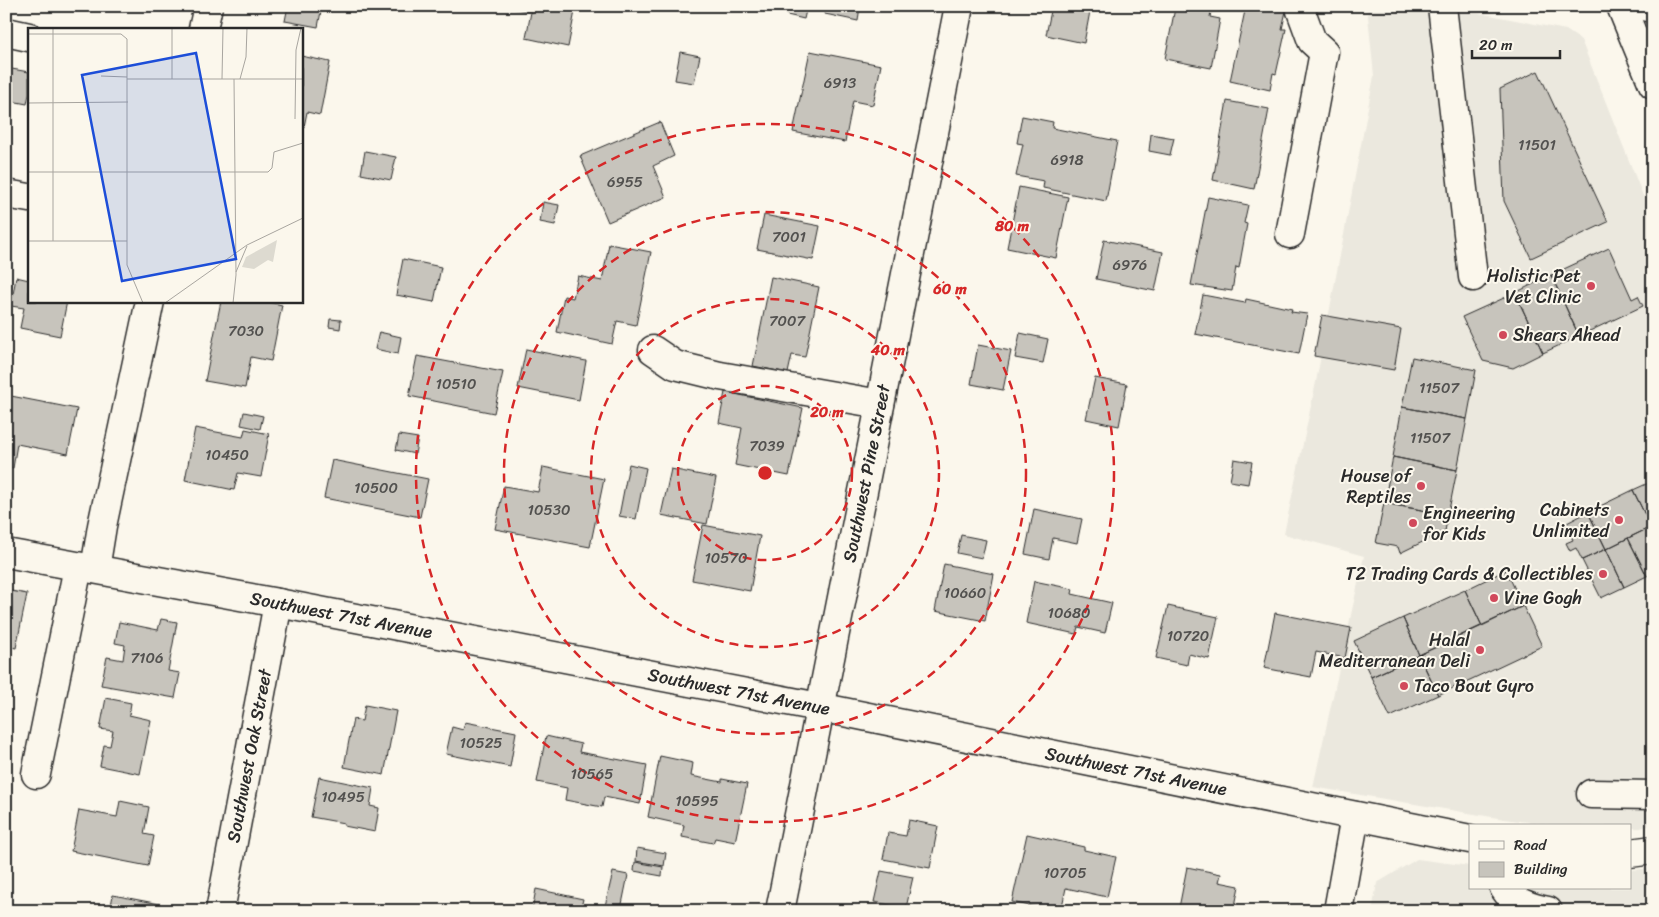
<svg xmlns="http://www.w3.org/2000/svg" width="1659" height="917" viewBox="0 0 1659 917" font-family="Sriracha,sans-serif">
<rect width="100%" height="100%" fill="#fbf7ec"/>
<filter id="ink" filterUnits="userSpaceOnUse"><feTurbulence type="fractalNoise" baseFrequency=".02" numOctaves="2"/><feDisplacementMap in="SourceGraphic" scale="10" xChannelSelector="R" yChannelSelector="G"/><feConvolveMatrix kernelMatrix="1 2 1 2 8 2 1 2 1" color-interpolation-filters="sRGB"/></filter>
<g filter="url(#ink)">
<path fill="#ebe8de" d="M1367,6H1443L1566,30L1581,40L1653,221V825L1640,828H1630V826H1558L1504,819L1313,787L1364,556L1284,534L1316,382L1374,76Z
M1417,859L1470,866V888H1630V870L1653,868V911H1372L1377,883Z"/>
<path fill="#c7c4bc" stroke="#2b2b2b" d="M288,6H322L318,27L285,21Z
M501,6H576L568,47L526,38L531,12Z
M588,6H606L605,10Z
M789,6H807L804,19L787,15Z
M826,6H860L858,21L825,14Z
M1052,6H1091L1084,43L1046,35Z
M1167,6H1212L1210,17L1220,19L1211,68L1165,59L1175,8Z
M1246,6H1262L1286,11L1282,29H1286L1276,74L1273,73L1270,90L1230,81Z
M810,51L881,65L873,105L853,101L845,142L793,132Z
M680,52L700,56L694,83L675,80Z
M301,56L330,62L320,115L307,112L302,137Z
M6,68L29,72V94L27,104L6,100Z
M1538,71L1608,222L1531,258L1504,201L1500,89Z
M1227,101L1269,109L1254,189L1213,180Z
M1022,116L1053,122L1052,128L1117,141L1106,201L1043,188L1044,181L1016,176L1023,144L1017,143Z
M660,122L674,156L653,166L666,197L608,222L580,156Z
M1151,134L1174,138L1170,155L1149,151Z
M365,151L396,157L391,180L361,174Z
M1019,187L1068,197L1056,258L1007,248Z
M1208,197L1248,205L1244,223L1247,224L1239,268L1236,267L1232,291L1191,285Z
M543,202L559,205L555,225L540,222Z
M764,215L820,226L813,260L757,249Z
M1104,240L1163,252L1155,291L1096,279Z
M609,244L651,252L636,325L617,321L612,344L557,332L564,296L573,298L578,276L602,281Z
M1609,248L1632,299L1638,296L1643,306L1579,336L1551,275Z
M403,259L441,267L434,302L396,295Z
M1551,275L1579,336L1543,353L1515,293Z
M16,277L29,280V301H67L60,336L20,328L24,308L11,306Z
M771,277L819,287L805,357L792,355L788,373L753,366Z
M1515,293L1543,353L1513,368L1483,361L1462,317Z
M1203,295L1245,303L1246,299L1292,309L1291,312L1307,314L1299,354L1195,334Z
M221,301H264L282,305L271,361L251,357L245,388L205,381Z
M1322,315L1401,329L1394,370L1314,356Z
M330,319L341,320L340,329L329,327Z
M379,332L401,337L398,354L375,349Z
M1020,333L1048,339L1043,363L1015,358Z
M978,345L1011,351L1003,390L971,384Z
M526,349L586,361L579,400L518,388Z
M417,356L503,372L494,413L409,396Z
M1412,357L1476,370L1467,419L1402,407Z
M1095,378L1127,384L1119,426L1086,419Z
M725,392L803,408L789,476L735,465L742,428L719,423Z
M6,395L77,409L68,454L17,444L13,468L6,467Z
M1402,407L1467,419L1457,470L1393,457Z
M244,412L263,416L260,429L241,425Z
M195,428L243,437L245,429L269,434L261,477L238,473L234,490L185,480Z
M399,435L418,438L415,454L396,450Z
M1393,457L1457,470L1448,515L1384,503Z
M1234,459L1252,462L1248,484L1230,481Z
M332,460L428,479L420,517L324,498Z
M629,464L646,468L636,519L619,516Z
M543,467L604,479L590,547L495,529L504,486L538,492Z
M671,469L716,478L707,524L661,515Z
M1653,481V526L1651,527L1633,490Z
M1633,490L1651,527L1606,549L1588,512Z
M1384,503L1448,515L1445,531L1400,553L1398,547L1376,543Z
M1034,509L1082,519L1077,543L1053,538L1049,559L1025,554Z
M1588,512L1606,549L1582,560L1576,548L1570,551L1566,543L1573,540L1565,524Z
M703,525L760,536L750,591L692,580Z
M1651,527L1653,531V573L1647,576L1628,538Z
M961,535L986,540L982,558L957,553Z
M1628,538L1647,576L1624,587L1606,549Z
M1606,549L1624,587L1601,598L1582,560Z
M944,564L994,574L985,621L935,611Z
M1506,570L1523,606L1482,626L1465,590Z
M1034,581L1073,589L1072,594L1112,603L1105,633L1078,627L1076,634L1026,623Z
M6,590L27,594L16,648L6,646Z
M1465,590L1482,626L1419,655L1403,618Z
M1168,606L1218,617L1209,659L1189,654L1187,665L1156,658Z
M1523,606L1542,646L1438,695L1419,655Z
M1275,613L1351,628L1345,658L1316,652L1311,677L1264,668Z
M1403,618L1419,655L1371,677L1354,641Z
M161,619L177,622L168,671L180,673L175,698L101,685L107,657L123,660L125,645L115,643L119,622L158,630Z
M1419,655L1438,695L1390,717L1371,677Z
M106,698L131,703L129,715L151,720L140,774L100,766L104,745L110,746L113,731L100,729Z
M365,705L396,711L384,775L344,767L353,719L362,721Z
M465,722L516,732L510,767L446,754L452,727L463,730Z
M546,736L581,744L579,752L647,765L640,804L604,797L602,807L565,800L567,788L537,782Z
M660,756L693,763L691,776L722,782V779L747,784L735,842L715,838L713,843L682,837L684,825L648,817Z
M319,777L373,788L370,806L379,808L375,832L344,826V823L311,817Z
M120,801L149,807L144,834L154,836L148,866L71,851L79,810L117,817Z
M909,820L938,826L930,868L883,859L888,833L906,836Z
M1027,834L1084,847V850L1116,857L1107,897L1066,888L1061,911H1051L1012,902Z
M637,848L666,853L664,866L636,861Z
M635,862L663,867L662,876L634,871Z
M1187,867L1221,874L1219,882L1239,886L1234,911H1191L1179,908Z
M881,871L913,877L906,908L874,902Z
M613,872L628,875L621,909L605,906Z
M536,889L583,899L580,911H532Z
M113,895L165,905L164,911H110Z"/>
<g fill="none" stroke-linecap="round" stroke-linejoin="round">
<g stroke="#2b2b2b" stroke-width="31">
<g id="minor">
<path d="M1442,6L1473,277"/>
<path d="M1642,6L1653,8"/>
<path d="M203,29L208,6"/>
<path d="M6,32L29,37"/>
<path d="M6,194L29,198"/>
<path d="M1290,234L1324,52L1312,41L1301,11V6"/>
<path d="M653,350L675,365L720,376L880,404"/>
<path id="s1" d="M6,553L278,603L819,707L1470,839"/>
<path d="M95,569L102,526L150,301"/>
<path d="M36,774L78,567"/>
<path d="M1591,794L1653,795"/>
<path d="M1630,853L1653,850"/>
<path d="M1504,888C1513,903 1532,908 1548,911"/>
<path id="s2" d="M220,911L278,603"/>
<path id="s3" d="M780,911L959,6"/>
<path d="M1338,911L1355,816"/>
</g>
</g>
<g stroke="#2b2b2b" stroke-width="31">
<path id="highway" d="M1621,6L1653,84"/>
</g>
<use href="#minor" stroke="#fbf7ec" stroke-width="28"/>
<use href="#highway" stroke="#fbf7ec" stroke-width="28"/>
</g>
</g>
<g fill="none" stroke="#d62828" stroke-width="2.5" stroke-dasharray="9 6">
<circle cx="765" cy="473" r="87"/>
<circle cx="765" cy="473" r="174"/>
<circle cx="765" cy="473" r="261"/>
<circle cx="765" cy="473" r="349"/>
</g>
<g fill="#d1495b" stroke="#fbf7ec" stroke-width="2">
<circle cx="1591" cy="286" r="5"/>
<circle cx="1503" cy="335" r="5"/>
<circle cx="1421" cy="486" r="5"/>
<circle cx="1619" cy="520" r="5"/>
<circle cx="1413" cy="523" r="5"/>
<circle cx="1603" cy="574" r="5"/>
<circle cx="1494" cy="598" r="5"/>
<circle cx="1480" cy="650" r="5"/>
<circle cx="1404" cy="686" r="5"/>
</g>
<g text-anchor="middle" stroke-width="4" stroke-linejoin="round" paint-order="stroke">
<g font-size="15" fill="#52514f">
<text x="840" y="88">6913</text>
<text x="1537" y="150">11501</text>
<text x="1067" y="165">6918</text>
<text x="625" y="187">6955</text>
<text x="789" y="242">7001</text>
<text x="1130" y="270">6976</text>
<text x="787" y="326">7007</text>
<text x="246" y="336">7030</text>
<text x="456" y="389">10510</text>
<text x="1439" y="393">11507</text>
<text x="1430" y="443">11507</text>
<text x="767" y="451">7039</text>
<text x="227" y="460">10450</text>
<text x="376" y="493">10500</text>
<text x="549" y="515">10530</text>
<text x="726" y="563">10570</text>
<text x="965" y="598">10660</text>
<text x="1069" y="618">10680</text>
<text x="1188" y="641">10720</text>
<text x="147" y="663">7106</text>
<text x="481" y="748">10525</text>
<text x="592" y="779">10565</text>
<text x="343" y="802">10495</text>
<text x="697" y="806">10595</text>
<text x="1065" y="878">10705</text>
</g>
<g font-size="18" fill="#2b2b2b" stroke="#fbf7ec" text-anchor="end">
<text x="1581" y="282">Holistic Pet<tspan x="1581" dy="21">Vet Clinic</tspan></text>
<text x="1513" y="341" text-anchor="start">Shears Ahead</text>
<text x="1411" y="482">House of<tspan x="1411" dy="21">Reptiles</tspan></text>
<text x="1609" y="516">Cabinets<tspan x="1609" dy="21">Unlimited</tspan></text>
<text x="1423" y="519" text-anchor="start">Engineering<tspan x="1423" dy="21">for Kids</tspan></text>
<text x="1593" y="580">T2 Trading Cards &amp; Collectibles</text>
<text x="1504" y="604" text-anchor="start">Vine Gogh</text>
<text x="1470" y="646">Halal<tspan x="1470" dy="21">Mediterranean Deli</tspan></text>
<text x="1414" y="692" text-anchor="start">Taco Bout Gyro</text>
</g>
<g font-size="18" fill="#2b2b2b" stroke="#fbf7ec">
<text dy="6" stroke="none"><textPath href="#s3" startOffset="446">Southwest Pine Street</textPath></text>
<text dy="6" stroke="none"><textPath href="#s1" startOffset="341">Southwest 71st Avenue</textPath></text>
<text dy="6" stroke="none"><textPath href="#s1" startOffset="746">Southwest 71st Avenue</textPath></text>
<text dy="6" stroke="none"><textPath href="#s2" startOffset="158">Southwest Oak Street</textPath></text>
<text dy="6" stroke="none"><textPath href="#s1" startOffset="1151">Southwest 71st Avenue</textPath></text>
</g>
</g>
<g transform="translate(28 28)">
<rect width="275" height="275" fill="#fbf7ec"/>
<path d="M249,212L245,234L240,232L226,241L214,239L218,229Z" fill="#dddad0"/>
<path fill="none" stroke="#a8a59f" stroke-width="1" d="M144,0V51M0,6H93L99,11V237L115,275M73,48L99,49M99,51H275M194,51L195,0M212,51L218,29L219,0M0,75L100,74M267,91L268,22L273,0M0,144H240L244,140L246,124L275,115M0,213H99M25,213V0M208,244L219,218M137,275L219,217L275,190M205,275L208,247L206,51"/>
<path fill="#1d4ed8" fill-opacity="0.15" stroke="#1d4ed8" stroke-width="2.5" d="M168,25L208,231L94,253L54,47Z"/>
<rect width="275" height="275" fill="none" stroke="#2b2b2b" stroke-width="2.5"/>
</g>
<circle cx="765" cy="473" r="8" fill="#d62828" stroke="#fbf7ec" stroke-width="2.5"/>
<g font-size="15" text-anchor="middle" font-weight="bold" fill="#d62828" stroke="#fbf7ec" stroke-width="4" stroke-linejoin="round" paint-order="stroke">
<text x="1012" y="231">80 m</text>
<text x="950" y="294">60 m</text>
<text x="888" y="355">40 m</text>
<text x="827" y="417">20 m</text>
</g>
<rect width="1659" height="917" fill="none" stroke="#fbf7ec" stroke-width="25"/>
<rect x="12" y="12" width="1634" height="892" fill="none" stroke="#2b2b2b" stroke-width="2" filter="url(#ink)"/>
<rect x="1469" y="824" width="162" height="65" fill="#fbf7ec" stroke="#a8a59f"/>
<rect x="1479" y="841" width="25" height="8" fill="#fbf7ec" stroke="#a8a59f"/>
<text x="1514" y="850" font-size="15" fill="#2b2b2b">Road</text>
<rect x="1479" y="862" width="25" height="15" fill="#c7c4bc" stroke="#a8a59f"/>
<text x="1514" y="874" font-size="15" fill="#2b2b2b">Building</text>
<path d="M1472 50v8h88v-8" fill="none" stroke="#2b2b2b" stroke-width="2.5"/>
<text x="1479" y="50" font-size="15" fill="#2b2b2b" stroke="#fbf7ec" stroke-width="4" paint-order="stroke">20 m</text>
</svg>
